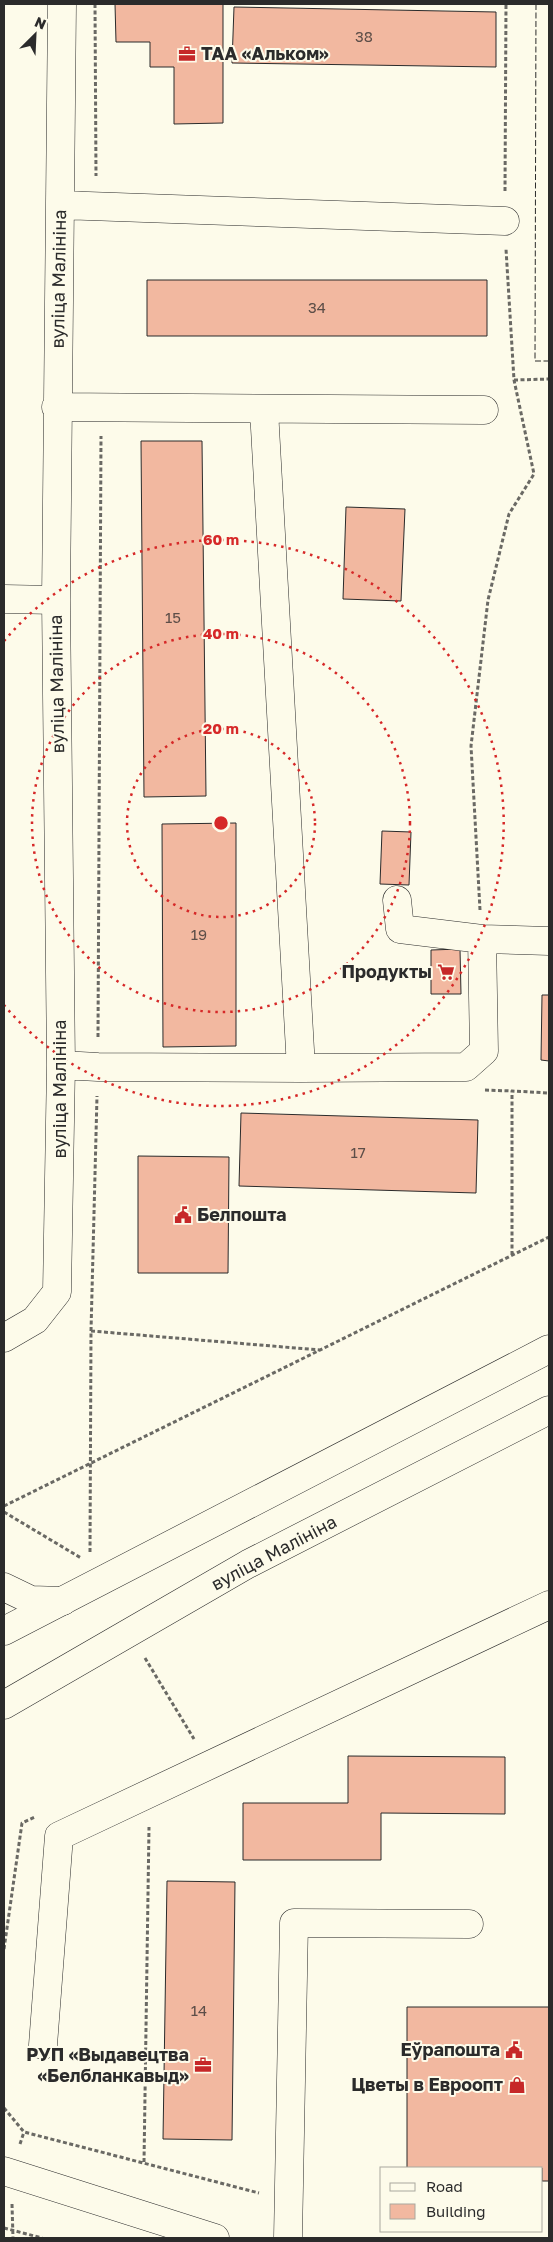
<svg xmlns="http://www.w3.org/2000/svg" width="553" height="2242" viewBox="0 0 553 2242" font-family="'Golos Text',sans-serif">
<rect width="100%" height="100%" fill="#fdfbea"/>
<path fill="#f2b8a0" stroke="#2b2b2b" d="M115,4H223V123L174,124V67H150V42H116Z
M234,7L496,12V67L232,63Z
M147,280H487V336H147Z
M141,441H202L206,796L144,797Z
M346,507L405,509L401,601L343,599Z
M236,823V1046L163,1047L162,824Z
M382,831L411,832L409,885L380,884Z
M460,949L461,994H431V950Z
M542,995H549V1061L541,1060Z
M241,1113L478,1120L476,1193L239,1186Z
M138,1156L229,1157L228,1273H138Z
M348,1756L505,1757V1814L381,1813V1860H243V1803H348Z
M167,1881L235,1882L232,2140L163,2139Z
M407,2007H549V2181H542V2168H407Z"/>
<g fill="none" stroke-linecap="round" stroke-linejoin="round">
<g stroke="#2b2b2b" stroke-width="29">
<path id="minor" d="M60,205L505,221
M56,407L484,410
M264,410L301,1068
M4,599L56,600
M397,900L400,929L482,939
M61,1065L98,1067L301,1068L466,1067L484,1051L482,939L549,941
M4,1338L35,1320L57,1292L61,1065L56,600L62,4
M4,1587L31,1600L63,1601
M43,2045L59,1836L549,1605
M4,2171L215,2238
M288,2238L294,1923L469,1924"/>
</g>
<g stroke="#2b2b2b" stroke-width="29">
<path id="major" d="M4,1631L549,1349
M4,1705L248,1564L549,1410"/>
</g>
<path stroke="#6a6964" stroke-width="3" stroke-dasharray="4 2.5" stroke-linecap="butt" d="M95,4L96,176
M505,191L506,4
M514,380L549,379
M480,910L471,746L488,600L509,514L534,474L514,380L506,249
M98,1037L101,436
M485,1090L512,1091
M512,1255V1091L549,1093
M91,1331L320,1350
M4,1506L549,1237
M4,1512L81,1558
M90,1552L91,1331L97,1096
M145,1658L194,1739
M4,1949L22,1823L35,1817
M4,2108L24,2132L259,2193
M20,2144L24,2132
M144,2162L149,1827
M12,2204L13,2238
M4,2228L42,2238"/>
<use href="#minor" stroke="#fdfbea" stroke-width="28"/>
<use href="#major" stroke="#fdfbea" stroke-width="28"/>
<path stroke="#2b2b2b" stroke-width="1" stroke-dasharray="6 2.5" stroke-linecap="butt" d="M536,4L535,361H549"/>
</g>
<g fill="none" stroke="#d62828" stroke-width="2.5" stroke-dasharray="2.5 5">
<circle cx="221" cy="823" r="94"/>
<circle cx="221" cy="823" r="189"/>
<path d="M4 641A283 283 0 1 1 4 1005"/>
</g>
<defs>
<g id="office-bare" transform="scale(1.35)"><path d="M-6-3h4V-5.5h4V-3h4V5H-6ZM-1-4.5V-3h2v-1.5ZM-6 0V1H6V0Z" fill="#c62828" stroke="#fdfbea" stroke-width="2.5" paint-order="stroke"/></g>
<g id="supermarket-bare" transform="scale(1.35)"><path d="M-6-5.5h2.5l.6 2H6L4.5 2H-2.5L-4.4-4H-6ZM-1.5 3.2a1.3 1.3 0 1 0 .1 0ZM3 3.2a1.3 1.3 0 1 0 .1 0Z" fill="#c62828" stroke="#fdfbea" stroke-width="2.5" paint-order="stroke"/></g>
<g id="civic-bare" transform="scale(1.35)"><path d="M-.6-6.5H3V-4.5H.6V-3L4-1V1h2V6H-6V1h2V-1L-.6-3ZM-1.2 2.5V6h2.4V2.5Z" fill="#c62828" stroke="#fdfbea" stroke-width="2.5" paint-order="stroke"/></g>
<g id="shop-bare" transform="scale(1.35)"><path d="M-5-2.5h2.3a2.7 3.5 0 0 1 5.4 0H5L5.5 6h-11ZM-1.5-2.5h3a1.5 2.3 0 0 0-3 0Z" fill="#c62828" stroke="#fdfbea" stroke-width="2.5" paint-order="stroke"/></g>
</defs>
<g fill-rule="evenodd">
<use href="#office-bare" x="187" y="54"/>
<use href="#supermarket-bare" x="446" y="972"/>
<use href="#civic-bare" x="183" y="1215"/>
<use href="#civic-bare" x="514" y="2050"/>
<use href="#office-bare" x="203" y="2065"/>
<use href="#shop-bare" x="517" y="2085"/>
</g>
<g text-anchor="middle" stroke-width="4" stroke-linejoin="round" paint-order="stroke">
<g font-size="15" fill="#5d4e48">
<text x="364" y="42">38</text>
<text x="317" y="313">34</text>
<text x="173" y="623">15</text>
<text x="199" y="940">19</text>
<text x="358" y="1158">17</text>
<text x="199" y="2016">14</text>
</g>
<g font-size="18" font-weight="bold" fill="#2b2b2b" stroke="#fdfbea" text-anchor="end">
<text x="201" y="60" text-anchor="start">ТАА «Альком»</text>
<text x="432" y="978">Продукты</text>
<text x="197" y="1221" text-anchor="start">Белпошта</text>
<text x="500" y="2056">Еўрапошта</text>
<text x="189" y="2061">РУП «Выдавецтва<tspan x="189" dy="21">«Белбланкавыд»</tspan></text>
<text x="503" y="2091">Цветы в Евроопт</text>
</g>
<g font-size="18" fill="#2b2b2b" stroke="#fdfbea">
<text transform="translate(59 279) rotate(-89)" y="6">вуліца Малініна</text>
<text transform="translate(57 684) rotate(-91)" y="6">вуліца Малініна</text>
<text transform="translate(60 1089) rotate(-90)" y="6">вуліца Малініна</text>
<text transform="translate(274 1553) rotate(-28)" y="6">вуліца Малініна</text>
</g>
</g>
<circle cx="221" cy="823" r="8" fill="#d62828" stroke="#fdfbea" stroke-width="2.5"/>
<g font-size="15" text-anchor="middle" font-weight="bold" fill="#d62828" stroke="#fdfbea" stroke-width="4" stroke-linejoin="round" paint-order="stroke">
<text x="221" y="545">60 m</text>
<text x="221" y="639">40 m</text>
<text x="221" y="734">20 m</text>
</g>
<rect width="553" height="2242" fill="none" stroke="#2b2b2b" stroke-width="10"/>
<rect x="380" y="2167" width="162" height="65" fill="#fdfbea" stroke="#a9a89e"/>
<rect x="390" y="2183" width="25" height="8" fill="#fdfbea" stroke="#a9a89e"/>
<text x="426" y="2192" font-size="15" fill="#2b2b2b">Road</text>
<rect x="390" y="2204" width="25" height="15" fill="#f2b8a0" stroke="#a9a89e"/>
<text x="426" y="2217" font-size="15" fill="#2b2b2b">Building</text>
<g transform="translate(35 35) rotate(24)" stroke="#fdfbea" stroke-width="4" paint-order="stroke">
<path d="M0-4L9 19L0 12L-9 19Z" fill="#2b2b2b"/>
<text y="-8" font-size="14" font-weight="bold" text-anchor="middle" fill="#2b2b2b">N</text>
</g>
</svg>
